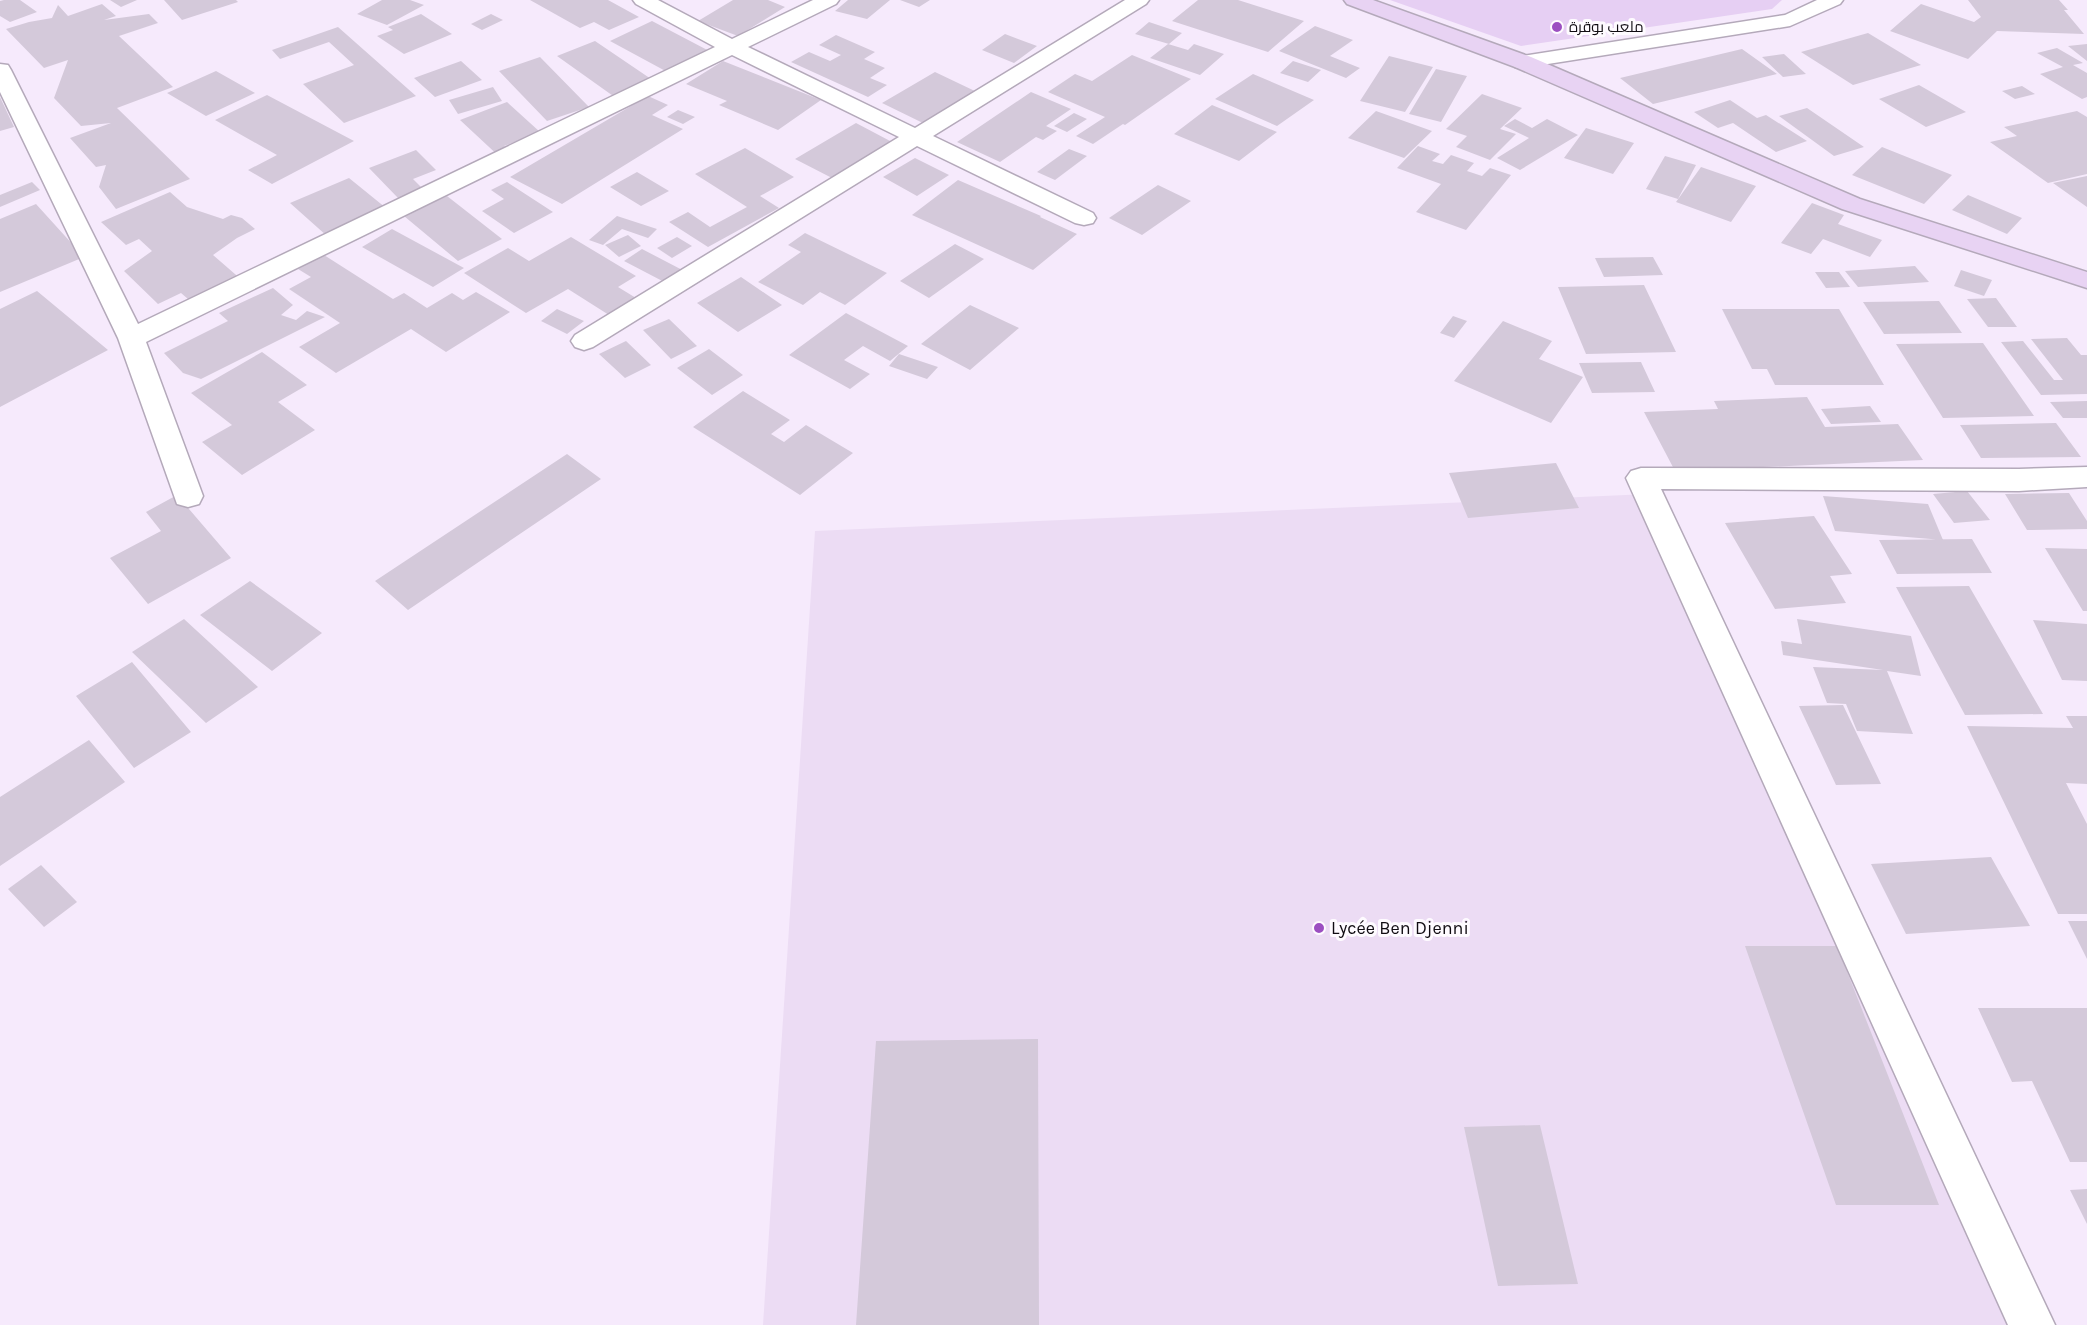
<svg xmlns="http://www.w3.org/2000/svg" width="2087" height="1325" viewBox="0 0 2087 1325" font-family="Karla,Cairo,sans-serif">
<rect width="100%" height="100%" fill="#f6eafc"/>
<path fill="#ecdcf4" d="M1648,494L2032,1325H763L815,531Z"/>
<path fill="#e6cff3" d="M1390,0H1782L1772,9L1521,46Z"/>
<path fill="#d4c9da" d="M4,0H20L37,12L10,22L0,16V1Z
M110,0H137L121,7Z
M164,0H236L238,2L182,20Z
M382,0H410L424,5L387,25L357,14Z
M530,0H608L639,17L609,30L594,22L580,28Z
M733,0H768L785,7L738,36L698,21Z
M848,0H890L867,19L835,11Z
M900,0H930L919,7Z
M1198,0H1238L1304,21L1268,52L1172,21Z
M1968,0H2059L2068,10H2064L2084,34L1997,31L1968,59L1890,31L1921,4L1974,22L1981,17Z
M102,4L116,16L104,20L149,14L158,23L119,36L173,87L117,108L190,179L116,209L99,187L106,165L96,167L70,138L111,123L81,126L54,98L68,60L44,68L6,29L29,22L52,18L58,5L68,16Z
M421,14L452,34L404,54L377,36L393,30L388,27Z
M491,14L503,20L482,30L471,24Z
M652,21L713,53L671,74L610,41Z
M1149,22L1182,33L1169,44L1135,34Z
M1315,26L1353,40L1330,56L1360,68L1346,78L1279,51Z
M338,27L416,96L344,123L303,84L354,65L329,42L280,59L272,50Z
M1868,33L1921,65L1853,85L1801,52Z
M1005,34L1037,46L1014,63L982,50Z
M836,35L875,52L864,59L885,68L870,78L887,85L868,97L791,62L809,52L830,61L841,55L819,45Z
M595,41L654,81L616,98L557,56Z
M1168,44L1188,50L1194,44L1224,54L1200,75L1150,58Z
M2087,44V61L2068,46Z
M2057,48L2083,63L2073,65L2087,73V97L2082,99L2040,74L2063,67L2037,53Z
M1742,49L1777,74L1653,104L1620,78Z
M1784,54L1806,74L1783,77L1762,57Z
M1132,55L1191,79L1125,125L1123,124L1093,144L1076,136L1105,117L1048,92L1075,74L1092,81Z
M1389,56L1433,67L1405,112L1360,101Z
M540,57L589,107L547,121L499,71Z
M461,61L482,80L435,97L414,78Z
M723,61L821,100L778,130L719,105L727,101L686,84Z
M1293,61L1321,70L1308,82L1280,73Z
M1436,69L1467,76L1441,122L1409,114Z
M216,71L255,93L206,116L167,93Z
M935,72L979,93L927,125L882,103Z
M1253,74L1314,100L1277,126L1215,99Z
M1919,85L1966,112L1926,127L1879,99Z
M2022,86L2035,94L2015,99L2002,91Z
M493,87L502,101L458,114L449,100Z
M1031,92L1071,109L1046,126L1057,131L1043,140L1036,137L1000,162L957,142Z
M1482,94L1522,108L1500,129L1516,134L1490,160L1456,147L1467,136L1446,129Z
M267,95L354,141L272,184L248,170L277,155L215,120Z
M648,96L668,105L652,115L683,129L562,204L510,177Z
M0,97L14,127L0,131Z
M1730,100L1757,118L1766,115L1807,141L1776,152L1733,123L1718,128L1694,112Z
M507,102L540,132L504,146L514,156L503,160L460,120Z
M1212,105L1277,132L1239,161L1174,134Z
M1807,108L1864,147L1834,156L1779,116Z
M678,110L695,117L683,124L667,117Z
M1376,111L1432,131L1404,158L1348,138Z
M2077,111L2087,117V174L2048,183L1990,142L2017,136L2004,127Z
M1074,113L1087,119L1067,132L1054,126Z
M1515,119L1532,128L1547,119L1578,135L1520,170L1497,158L1529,138L1504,126Z
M856,123L892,142L832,178L795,159Z
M1586,128L1634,143L1613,174L1564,158Z
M1418,146L1440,154L1432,161L1443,164L1451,155L1474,163L1467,171L1482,176L1490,168L1511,175L1466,230L1416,212L1441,184L1397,168Z
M1882,147L1952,175L1924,204L1852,175Z
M745,148L794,177L760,196L779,208L708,247L669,222L688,212L710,227L747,207L695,174Z
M1069,149L1087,156L1055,180L1037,172Z
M416,150L436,170L413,179L423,189L398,198L369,168Z
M1665,156L1696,165L1678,199L1646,189Z
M915,158L949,175L917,196L883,177Z
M1701,167L1756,186L1731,222L1676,202Z
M637,172L669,191L641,206L610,187Z
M2087,176V207L2053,183Z
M349,178L386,208L327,236L290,203Z
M958,180L1041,216L1040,217L1077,234L1033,270L912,215Z
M32,182L40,190L0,207V195Z
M507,182L553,212L514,233L482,211L504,199L491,190Z
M1158,185L1191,201L1142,235L1109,218Z
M170,192L187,207L223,219L231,215L242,218L255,229L237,238L213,255L243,281L195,305L181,293L158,304L124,271L152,251L139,239L126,245L101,222Z
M1968,195L2022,218L2007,234L1952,210Z
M447,196L502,239L458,261L404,216Z
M1812,203L1844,215L1838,224L1882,240L1870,257L1823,239L1811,254L1781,243Z
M36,204L84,257L0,292V219Z
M617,216L657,229L648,238L622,229L603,245L589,240Z
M392,229L464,268L433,287L362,247Z
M805,233L887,273L845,305L820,292L803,305L758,282L801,252L788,245Z
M628,235L641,246L619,257L605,245Z
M571,237L636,276L618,287L636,298L609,315L568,289L526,313L464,273L508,248L529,261Z
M677,237L692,246L672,258L657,248Z
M955,244L984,259L929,298L900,281Z
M642,249L690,274L670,285L624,261Z
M324,255L393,299L404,293L427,308L452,293L463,300L476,292L510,312L446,352L411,329L336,373L299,347L340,323L289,289L311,277L298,269Z
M1653,257L1663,275L1604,277L1595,258Z
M1915,266L1929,282L1858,287L1845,271Z
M1961,270L1992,280L1984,296L1954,286Z
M1815,272H1839L1850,287L1826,288Z
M741,277L782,305L738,332L697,303Z
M1644,285L1676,352L1586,354L1558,287Z
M273,288L293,305L281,315L296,320L307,311L325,317L201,379L183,373L164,353L228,321L219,313Z
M37,291L108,350L0,407V309Z
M1996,298L2017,327H1988L1967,299Z
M1939,301L1962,333L1884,334L1863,302Z
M970,305L1019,328L970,370L921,344Z
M557,309L584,321L567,334L541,321Z
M1722,309H1839L1884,385H1775L1767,369H1752Z
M846,313L908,346L890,361L863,346L844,360L870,374L850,389L789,355Z
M1453,316L1467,321L1454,338L1440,333Z
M669,319L697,346L671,359L643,330Z
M1503,321L1552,341L1539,359L1583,377L1551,423L1454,381Z
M2067,338L2081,355H2087V394L2041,395L2001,342L2023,341L2054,380H2063L2031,339Z
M626,341L651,365L625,378L599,354Z
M1983,343L2034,416L1943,418L1896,344Z
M709,349L743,375L712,395L677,368Z
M262,352L307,385L278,402L315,430L242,475L202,442L232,425L191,393Z
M899,354L938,367L927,379L889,366Z
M1641,362L1655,392L1592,393L1579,363Z
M743,391L790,420L771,434L784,442L806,425L853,453L800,495L693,427Z
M1807,397L1825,427L1898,424L1923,460L1675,471L1644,412L1718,409L1714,401Z
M2087,401V418H2063L2050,402Z
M1870,406L1881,422L1831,424L1821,409Z
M2056,423L2081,457L1981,458L1960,425Z
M567,454L601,479L408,610L375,581Z
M1556,463L1579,508L1468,518L1449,473Z
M1967,491L1990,520L1954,523L1933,494Z
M2069,493L2087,521V529L2027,530L2005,494Z
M177,495L231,558L148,604L110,558L161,531L146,512Z
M1823,496L1928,504L1943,540L1835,531Z
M1814,516L1852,574L1830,576L1846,603L1775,609L1725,523Z
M1972,539L1992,573L1897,574L1879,540Z
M2045,548L2087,549V611H2083Z
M250,581L322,633L272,671L200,615Z
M1969,586L2043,714L1965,715L1896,587Z
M184,619L258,687L206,723L132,652Z
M1797,619L1911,636L1921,676L1887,671L1913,734L1857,731L1846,704L1827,703L1813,667L1883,670L1783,655L1781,641L1802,644Z
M2033,620L2087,624V681L2062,680Z
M132,662L191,732L134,768L76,696Z
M1843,705L1881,784L1836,785L1799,706Z
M2066,716H2087V784L2066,783L2087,824V914H2058L1967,726L2073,728Z
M89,740L125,782L0,866V797Z
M1991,857L2030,926L1906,934L1871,864Z
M41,865L77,902L44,927L8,889Z
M2068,921H2087V959Z
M1745,946H1837L1939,1205H1836Z
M1978,1008H2087V1162H2070L2032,1081L2012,1082Z
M1038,1039L1039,1325H856L876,1041Z
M1540,1125L1578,1284L1498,1286L1464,1127Z
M2087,1189V1224L2070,1190Z"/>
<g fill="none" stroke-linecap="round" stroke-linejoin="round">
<g stroke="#b4a9ba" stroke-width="3">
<path id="minor" d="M633,0H658L732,39L813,0H839L836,4L748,47L915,128L1125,0H1149L1146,4L933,136L1093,213L1096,218L1093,223L1084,225L1075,223L917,146L593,347L584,350L575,347L571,341L575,335L899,137L732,55L146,342L203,496L199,504L188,507L177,504L118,338L0,92V64L8,65L11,70L138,324L715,47L636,4Z
M1817,0H1843L1840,4L1790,26L1523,68L1515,67L1512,62L1515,57L1523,56L1785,15Z
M2087,467V487L2019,491L1661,489L2055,1325H2008L1626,478L1631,471L1641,468L2019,469Z"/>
</g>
<g stroke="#b4a9ba" stroke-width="3">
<path id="secondary" d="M1344,0H1373L1531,57L1860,199L2087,272V288L1842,209L1515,67L1347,4Z"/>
</g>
<use href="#minor" fill="#fff" fill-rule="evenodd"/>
<use href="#secondary" fill="#e8d3f3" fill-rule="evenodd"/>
</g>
<g fill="#9c4fc1" stroke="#fefbff" stroke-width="2">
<circle cx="1557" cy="27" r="6"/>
<circle cx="1319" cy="928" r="6"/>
</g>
<g text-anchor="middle" stroke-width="6" stroke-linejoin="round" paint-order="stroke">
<g font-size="15" fill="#100c12" stroke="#fefbff" text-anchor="start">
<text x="1569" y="32">ملعب بوقرة</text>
</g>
<g font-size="18" fill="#100c12" stroke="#fefbff" text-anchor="start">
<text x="1331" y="934">Lycée Ben Djenni</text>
</g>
</g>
</svg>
